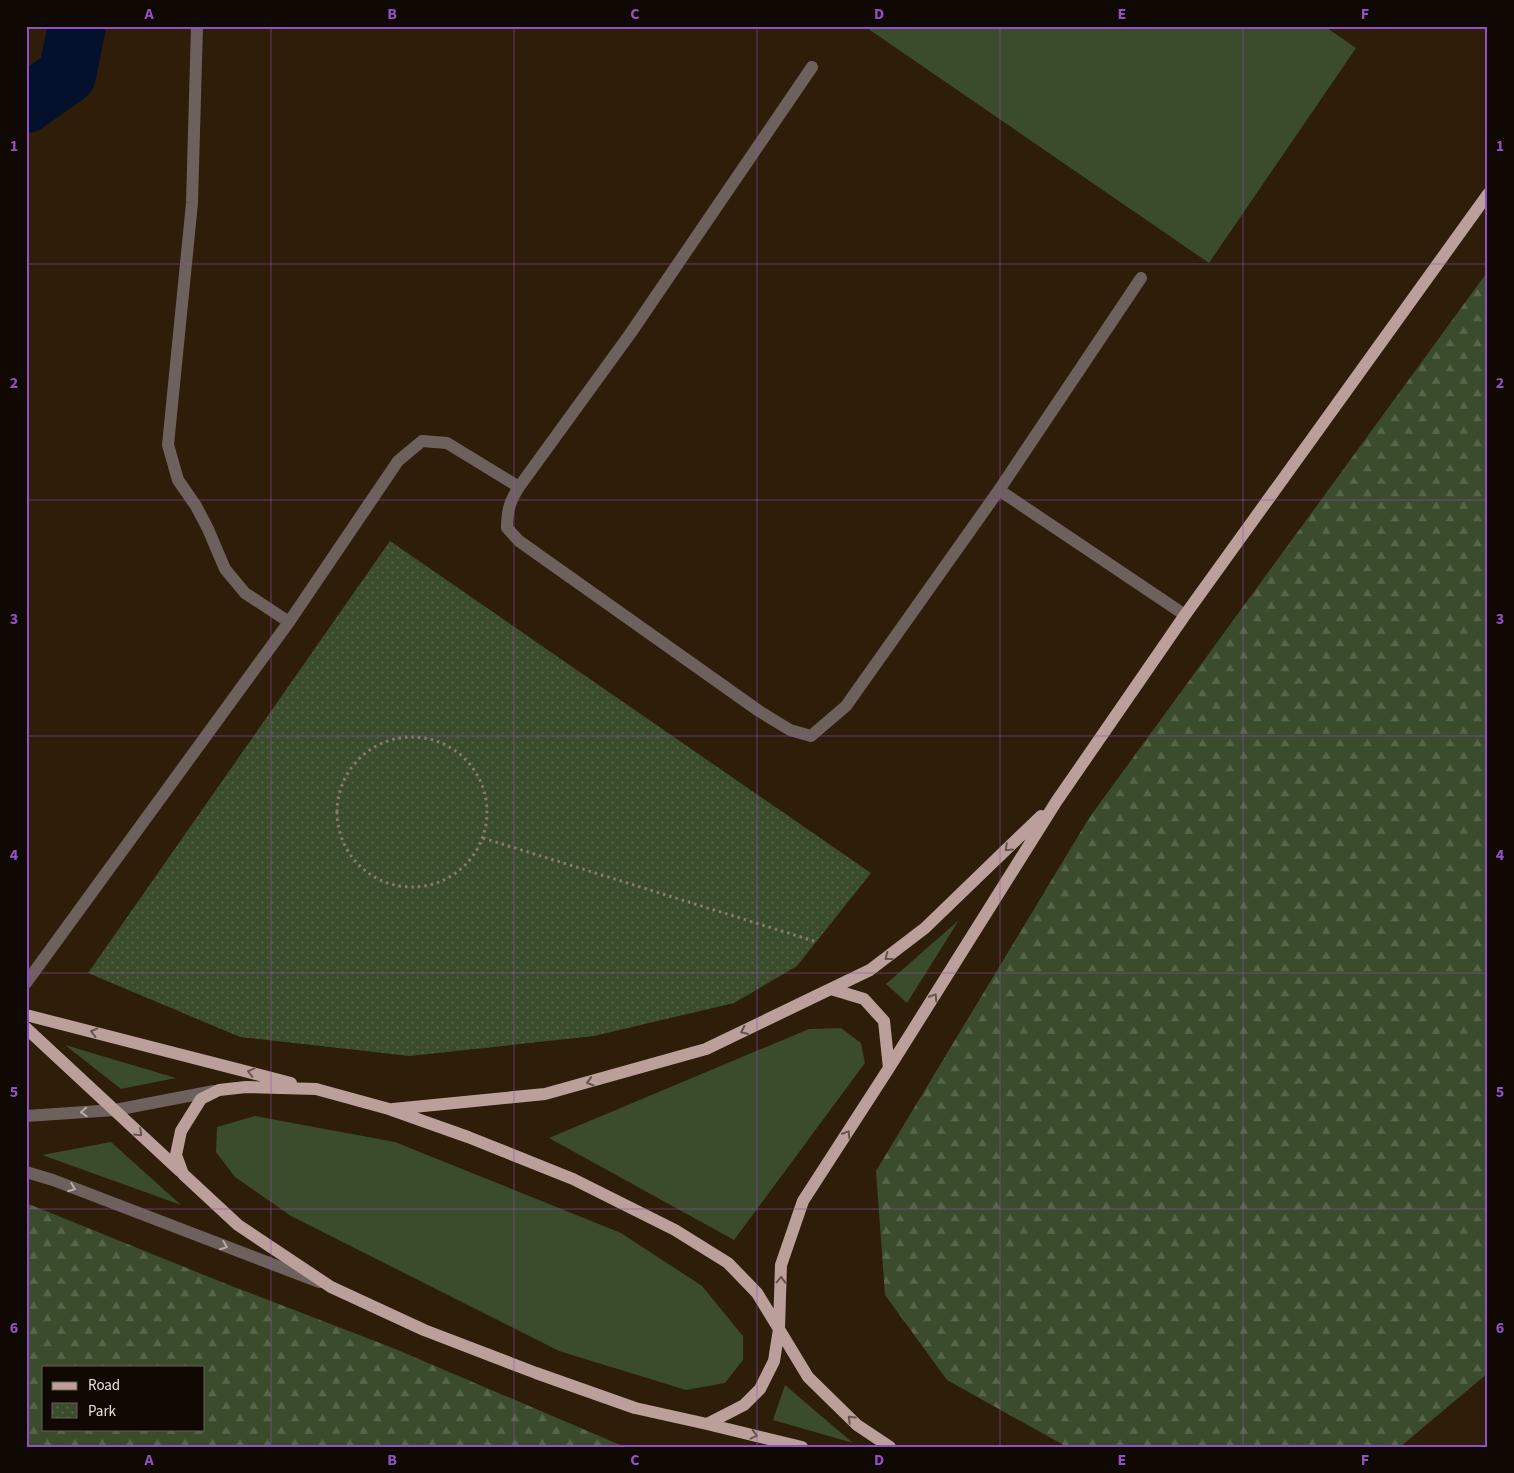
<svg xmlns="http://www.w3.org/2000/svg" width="1514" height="1473" viewBox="0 0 1514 1473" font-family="'Source Sans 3',sans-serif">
<defs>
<pattern id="forest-firs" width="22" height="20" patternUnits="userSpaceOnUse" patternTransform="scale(1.25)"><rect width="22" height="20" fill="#3a4c2b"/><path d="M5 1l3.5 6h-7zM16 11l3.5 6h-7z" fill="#576649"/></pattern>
<pattern id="park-dots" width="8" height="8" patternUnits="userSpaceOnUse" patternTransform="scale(1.25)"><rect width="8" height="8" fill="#3a4c2b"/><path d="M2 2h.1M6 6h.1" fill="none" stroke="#576649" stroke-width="1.8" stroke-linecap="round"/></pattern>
</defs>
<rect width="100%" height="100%" fill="#2e1d09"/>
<path fill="#3a4c2b" d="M864,26H1324L1356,48L1209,263Z
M959,920L907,1003L886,984Z
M841,1028L861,1043L865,1063L734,1240L549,1138L809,1029Z
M65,1045L176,1078L121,1089Z
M255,1116L395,1142L621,1233L702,1286L743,1336V1360L725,1383L686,1390L559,1351L291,1216L235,1177L216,1152L217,1127Z
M111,1142L181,1205L42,1155Z
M785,1385L853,1443L773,1420Z"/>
<path fill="url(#forest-firs)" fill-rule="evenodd" d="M1488,271V1373L1400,1447H1067L947,1380L885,1295L876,1171L1089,818Z
M26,1203L229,1285L393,1348L618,1444L627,1447H26ZM44,1367H204V1429H44Z"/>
<path fill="url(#park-dots)" d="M390,541L871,873L797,966L734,1003L594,1036L410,1056L240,1037L88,973Z"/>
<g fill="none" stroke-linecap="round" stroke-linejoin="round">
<path stroke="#03112d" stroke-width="58" d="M26,104L67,75L77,26"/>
<path stroke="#887a6a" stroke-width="3" stroke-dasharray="2.5 4" stroke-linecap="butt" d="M337 812a75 75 0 1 1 150 0a75 75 0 1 1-150 0Z
M483,838L817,942"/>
<path stroke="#6e605d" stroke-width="12" d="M197,26L192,203L168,445L178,480L196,506L208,529L225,569L245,593L289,622
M812,67L630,334L519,487C510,501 507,510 507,528L519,541L759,711L790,730L811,736L846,706L999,490L1141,278
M999,490L1185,615
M26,983L289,622L398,461L422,441L447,443L519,487
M26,1116L115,1110L214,1091
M26,1172L53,1180L319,1282"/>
<path stroke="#bb9f9a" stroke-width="12" d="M831,989L864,999L884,1021L889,1068
M26,1015L291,1083
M26,1028L180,1171
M246,1087L316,1089L389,1109L468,1137L573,1179L675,1230L728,1263L757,1293L779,1329L774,1361L760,1389L744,1405L707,1424L635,1408L536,1373L424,1330L331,1287L238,1225L183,1174L176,1155L181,1131L201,1099L219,1090Z
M393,1109L545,1094L706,1049L870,970L925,928L1041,816
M707,1424L802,1447
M890,1447L857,1425L808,1377L779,1329L781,1265L803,1201L889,1068L1056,802L1185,615L1488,194"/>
</g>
<defs><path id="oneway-chevron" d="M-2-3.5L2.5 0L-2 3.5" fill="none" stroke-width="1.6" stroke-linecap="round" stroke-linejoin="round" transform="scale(1.25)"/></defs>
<g stroke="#66544e">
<use href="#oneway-chevron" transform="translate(1008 848) rotate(136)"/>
<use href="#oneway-chevron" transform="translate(888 957) rotate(143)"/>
<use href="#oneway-chevron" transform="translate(934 997) rotate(-58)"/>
<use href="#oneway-chevron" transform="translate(744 1031) rotate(155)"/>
<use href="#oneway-chevron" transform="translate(94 1032) rotate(-166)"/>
<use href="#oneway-chevron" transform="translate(251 1072) rotate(-166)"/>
<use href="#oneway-chevron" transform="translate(590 1082) rotate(164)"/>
<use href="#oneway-chevron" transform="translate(139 1133) rotate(43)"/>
<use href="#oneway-chevron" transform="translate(847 1134) rotate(-57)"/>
<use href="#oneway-chevron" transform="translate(781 1280) rotate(-88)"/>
<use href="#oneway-chevron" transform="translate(851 1419) rotate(-136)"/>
<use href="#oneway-chevron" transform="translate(754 1435) rotate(13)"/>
</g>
<g stroke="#b9ada4">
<use href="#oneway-chevron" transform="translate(84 1112) rotate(177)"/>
<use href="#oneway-chevron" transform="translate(72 1188) rotate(21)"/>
<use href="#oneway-chevron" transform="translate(224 1246) rotate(21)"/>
</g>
<path fill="none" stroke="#9150c3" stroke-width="1" stroke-opacity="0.55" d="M271,26V1447M514,26V1447M757,26V1447M1000,26V1447M1243,26V1447M26,264H1488M26,500H1488M26,736H1488M26,973H1488M26,1209H1488"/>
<rect width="1514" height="1473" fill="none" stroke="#100903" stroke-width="55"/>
<rect x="42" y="1366" width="162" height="65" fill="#100903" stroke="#685f57"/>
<rect x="52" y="1382" width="25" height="8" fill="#bb9f9a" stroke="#685f57"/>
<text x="88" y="1390" font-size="15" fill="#ebe0d4">Road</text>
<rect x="52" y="1403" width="25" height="15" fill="url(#park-dots)" stroke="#685f57"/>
<text x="88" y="1416" font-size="15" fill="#ebe0d4">Park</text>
<rect x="28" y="28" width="1458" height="1418" fill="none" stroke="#9150c3" stroke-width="2"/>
<g font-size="16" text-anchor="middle" font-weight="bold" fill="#9150c3">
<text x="149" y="19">A</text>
<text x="392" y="19">B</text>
<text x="635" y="19">C</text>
<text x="879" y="19">D</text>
<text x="1122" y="19">E</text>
<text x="1365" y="19">F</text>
<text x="14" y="151">1</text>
<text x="1500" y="151">1</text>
<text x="14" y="388">2</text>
<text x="1500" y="388">2</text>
<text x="14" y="624">3</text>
<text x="1500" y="624">3</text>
<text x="14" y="860">4</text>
<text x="1500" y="860">4</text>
<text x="14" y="1097">5</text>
<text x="1500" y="1097">5</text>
<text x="14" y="1333">6</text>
<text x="1500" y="1333">6</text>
<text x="149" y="1465">A</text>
<text x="392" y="1465">B</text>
<text x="635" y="1465">C</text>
<text x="879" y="1465">D</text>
<text x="1122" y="1465">E</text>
<text x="1365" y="1465">F</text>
</g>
</svg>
